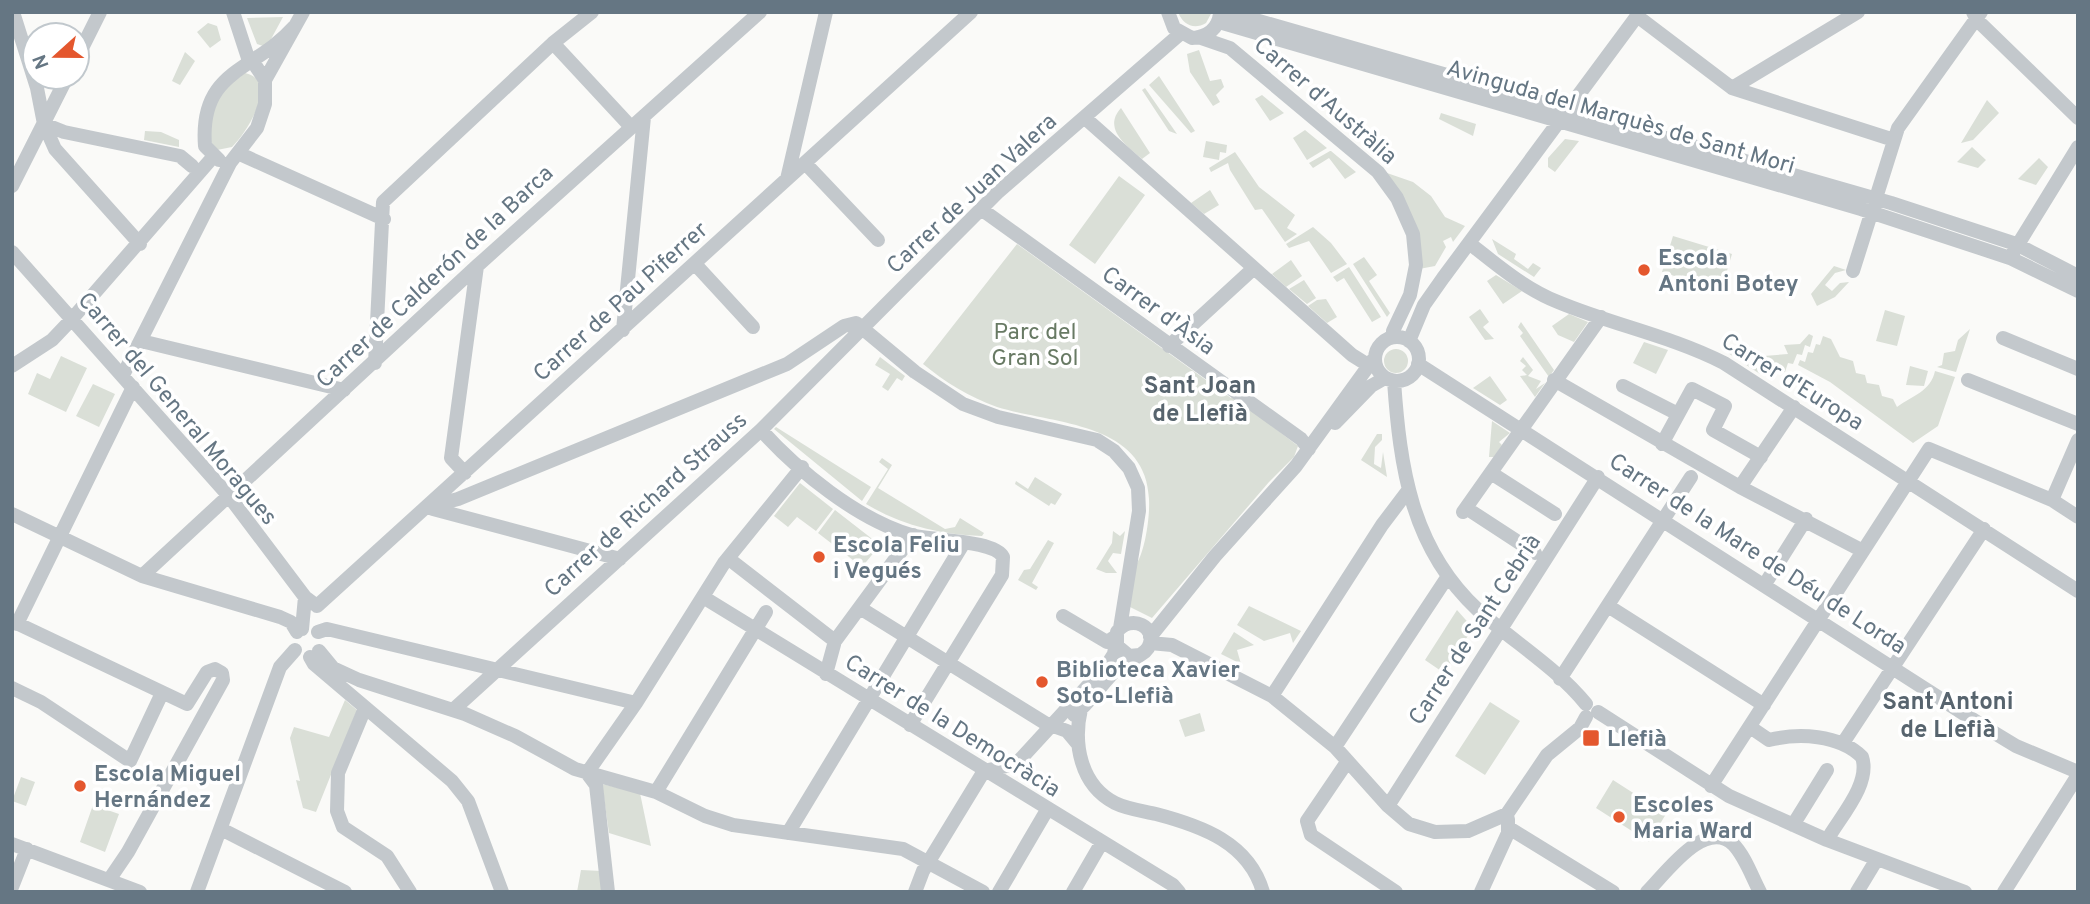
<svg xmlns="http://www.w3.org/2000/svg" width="2090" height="904" viewBox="0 0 2090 904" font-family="Overpass,sans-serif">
<rect width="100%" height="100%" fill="#fafaf8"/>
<path fill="#dadfd7" d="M1178,12H1212L1206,23C1194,30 1183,25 1178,12Z
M283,17L270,41L263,46L257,44L247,18Z
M208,23L217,26L221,40L210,48L197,32Z
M1199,50L1210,81L1221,79L1224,87L1216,95L1220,102L1213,106L1190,72L1187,54Z
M185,52L195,61L180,85L172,81Z
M245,73C280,80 247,133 232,147L217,150C201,137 213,106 223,91C228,84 238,78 245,73Z
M1159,76L1195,131L1191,133L1149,85Z
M1145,88L1177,134L1169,131L1142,90Z
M1262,95L1284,113L1270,121L1255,99Z
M1987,100L1999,113L1973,140L1961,143Z
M1121,108L1150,153L1142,159C1127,146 1102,129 1121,108Z
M1441,113L1476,124L1473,136L1439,119Z
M1305,130L1327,148L1307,160L1293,138Z
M145,131L161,132L179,140V147L144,140Z
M1565,139L1579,141L1555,172L1548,167V158Z
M1206,141L1227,145L1226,153L1220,152L1219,160L1203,157Z
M1972,147L1986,160L1978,168L1957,162Z
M1330,151H1331L1356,172L1345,179L1329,158L1313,168L1309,163Z
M1235,152L1259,187L1295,215L1287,228L1297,234L1285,242L1262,209L1255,210L1230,170L1228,163L1211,172L1209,168Z
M2039,158L2048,167L2036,185L2018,179Z
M1387,173L1413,182L1431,196L1445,217L1465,226L1453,242L1451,237L1443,241L1446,247L1435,266L1419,269Z
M1119,176L1145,195L1095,264L1069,245Z
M1210,190L1219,205L1204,214L1191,203Z
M1313,227L1331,243L1347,264L1331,273L1309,241L1289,248L1286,244Z
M1673,236L1732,254L1721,291L1662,272Z
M1492,239L1516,254L1514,259L1528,269L1533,263L1541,268L1534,277L1498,254Z
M1017,244L1231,398L1233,396L1298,446L1294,457L1269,482L1152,618L1130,607C1131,596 1131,575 1136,565C1145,551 1150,518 1149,499C1146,421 1051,424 997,407C969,397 945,382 923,364Z
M1364,257L1377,275L1369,281L1390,313L1387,317L1353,264Z
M1291,260L1302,276L1286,287L1272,274Z
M1834,266L1846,270L1835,273L1825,285L1832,291L1840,283L1849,282L1835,297L1817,306L1811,294Z
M1349,267L1381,317L1372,322L1344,278L1337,282L1333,277Z
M1496,275L1522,291L1503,304L1487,281Z
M1304,280L1316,298L1307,304L1289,289Z
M1326,299L1337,317L1327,323L1308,306L1317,300Z
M1480,309L1489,322L1483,327L1494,339L1485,340L1469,317Z
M1885,310L1905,316L1897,346L1876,341Z
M1569,314L1588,322L1574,342L1558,335L1552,326Z
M1521,322L1554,370L1549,377L1520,336L1523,333L1518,327Z
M1970,329L1956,372L1937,367L1942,365L1944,353L1955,351L1958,340Z
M1809,334L1813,336L1810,347L1805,345L1802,355L1797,354L1793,364L1788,363L1785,372L1760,374L1728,353L1732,345L1751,357L1788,354L1784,345L1800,344Z
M1823,336L1831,339L1840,357L1853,361L1856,373L1865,375L1867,383L1879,385L1882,396L1893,399L1897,407C1912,396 1931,391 1935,371L1955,377L1938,426L1913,443L1830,382L1798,365L1800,360L1805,362L1808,352L1813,353L1816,344L1820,345Z
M1644,342L1668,350L1656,374L1633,363Z
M1384 361a12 12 0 1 1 24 0a12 12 0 1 1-24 0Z
M61,356L87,368L66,412L28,394L37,373L50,379Z
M880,357L905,376L902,381L897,378L888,391L882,387L890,374L875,365Z
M1523,357L1533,370L1528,376L1541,381L1536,389L1545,383L1535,397L1520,376L1527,375L1522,370L1526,366L1520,361Z
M1910,366L1928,371L1924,386L1906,385Z
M1490,376L1507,400L1500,405L1473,388Z
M93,384L115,394L99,427L76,416Z
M1492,421L1510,433L1499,442L1502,445L1494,457H1489Z
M776,427L871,487L862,501L774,429Z
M1377,434H1382V440L1375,447L1374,464L1381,468L1383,452L1387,477L1361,460Z
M882,458L892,465L878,488L945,529L955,527L960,518L984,533L982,536C941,535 901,525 866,504L888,469L879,462Z
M1035,477L1062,494L1055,505L1051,503L1049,506L1015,484L1016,481L1028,489Z
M800,483L833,509L816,531L797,517L788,527L774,516Z
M835,510L880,545L862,567L818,533Z
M1113,531L1120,536L1125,531L1121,554L1113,553L1108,561L1117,573H1106L1096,569L1112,543Z
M1048,540L1054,543L1032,583L1038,587L1036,590L1018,580L1024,570L1030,569Z
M1249,606L1301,631L1293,643L1290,633L1264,641L1237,625Z
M1457,610L1473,628L1444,673L1425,660Z
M1234,632L1254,645L1237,650L1241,664L1221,654Z
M345,700L357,710L316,812L303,808L296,780L300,781L290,738L294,727L329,737Z
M1490,702L1520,721L1485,775L1455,756Z
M1200,713L1205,731L1185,737L1179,720Z
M21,777L35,782L26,806L12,801Z
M1613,780L1666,814L1649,842L1596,808Z
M602,784L640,793L651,846L609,833Z
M93,805L119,814L105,852L80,842Z
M581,870L602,871L604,892H577Z"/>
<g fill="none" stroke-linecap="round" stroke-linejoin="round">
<path stroke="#c3c8cc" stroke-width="14" d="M13,12L37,88L44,124L55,149L140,244
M233,12L249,61
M1168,12L1174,28L1192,38C1207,37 1218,29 1220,14
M1228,12L1891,203L2016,244L2078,276
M1973,12L1977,20L2078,118
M1637,16L1732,88L1894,140
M1219,22L1861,209L2010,258L2078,291
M1198,37L1230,48L1378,172L1397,198L1413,234L1416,265L1410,295L1393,331L1395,337
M553,43L631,127
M77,58L100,12
M265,80L303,12
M1732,88L1858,12
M1085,118L1352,355L1368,365
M44,124L64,132L180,156L192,166
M240,154L384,219
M219,160L205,146C199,69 254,72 294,27
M805,163L878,240
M787,179L826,12
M12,186L67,77
M981,209L1301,439L1309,449
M1469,243C1497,265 1525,289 1558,302C1613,325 1671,336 1724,363L2078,591
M2014,251L2078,147
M12,252L228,495L305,597L317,606
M695,264L753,327
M1853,271L1898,128L1981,12
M623,330L644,117
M1375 359a22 22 0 1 1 44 0a22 22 0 1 1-44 0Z
M2003,338L2078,369
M141,341L344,390
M1409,341L1424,305L1443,278L1640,12
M1169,346L1254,268
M375,363L383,202L553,43L592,12
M1418,364L1983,726L2016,746L2078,772
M12,366L52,340L71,320L213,157
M123,375L230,163L257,128L265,104V80L253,62
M1554,380L1740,487L1863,551
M1968,380L2078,424
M1394,381C1400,467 1411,548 1478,610C1512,641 1556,667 1586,704
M1623,386L1678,414
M1335,423L1371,386L1385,378
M761,430C798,471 857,519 911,535C933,541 994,540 1003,557L1002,575L910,725
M1662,444L1692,389L1725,406L1713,430L1761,457
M465,473L451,458L477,266
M1491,473L1555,514
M1740,487L1794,407
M2052,500L2078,440
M428,507L458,499L787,364L844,326L856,323L915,372L963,404L998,417L1097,440L1114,451L1129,468L1138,488L1139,511L1120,628
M1466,508L1535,553
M433,509L620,559
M1463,512L1601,317
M12,514L142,576L280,617L291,622L297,632
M729,559L835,641
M142,576L477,266L760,12
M1765,584L1806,519
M703,597L1173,885L1179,892
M317,606L971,12
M1608,606L1764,705
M860,608L1045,723L1067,731L1077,743
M1063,616L1107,642L1116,636
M12,621L187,704L207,672L215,669L222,673L223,680L128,852L109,880
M17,624L133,387
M302,629L305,597
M318,632L327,629L636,703
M1150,637L1215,556L1296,466L1375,357
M1150,643L1172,645L1272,696L1335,747L1388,806L1409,824L1435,832L1468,831L1507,814L1547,755L1580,728L1586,717
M319,651L333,668L359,680L465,714L515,736L575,769L656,792L705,816L733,825L903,849L983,892
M310,657L314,664L452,781L468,801L502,892
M826,674L835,641L913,535
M1560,679L1691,477
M12,688L41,702L130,761L162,693
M1272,696L1382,525L1407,492
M365,708L338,773L337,811L343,827L387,856L410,892
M1081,709C1073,743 1080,785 1115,803C1127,809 1143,811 1156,814C1202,826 1249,843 1263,892
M453,710L761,430L997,193L1180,34
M1598,712L1729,796L1827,840L1965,892
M1074,715C1092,701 1103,681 1120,666C1128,660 1142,657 1148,648C1160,627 1130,613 1117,632V646L1129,656L1140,655
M1750,727L1769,740C1798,733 1839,734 1862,757C1871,784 1840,817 1827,840
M1843,743L1984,529
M1335,747L1448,576
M1347,762L1307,821L1311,835L1396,892
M587,773L636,703L724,563L802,467
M587,773L596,785L608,892
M1711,786L1929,449L2052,500L2078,517
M656,792L766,612
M1388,806L1598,477
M1793,825L1827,770
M1509,828L1613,892
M221,829L345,892
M788,833L963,544
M12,844L140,892
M12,887L27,849
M197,892L280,667L295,650
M915,892L923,871L984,771L1016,764L1107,665L1114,654L1116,641
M999,892L1047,810
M1073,892L1102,842
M1481,892L1508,833V819
M1647,892C1666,873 1705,818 1733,844C1745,856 1752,877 1760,892
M1857,892L1877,859
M2004,892L2078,775"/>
</g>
<g fill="#e4572e" stroke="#fff" stroke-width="2.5">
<circle cx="1644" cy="270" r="7"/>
<circle cx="819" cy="557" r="7"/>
<circle cx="1042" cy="682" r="7"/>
<rect x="1582" y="729" width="18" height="18" rx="3.5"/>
<circle cx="80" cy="786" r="7"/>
<circle cx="1619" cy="817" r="7"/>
</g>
<g text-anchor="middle" stroke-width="7" stroke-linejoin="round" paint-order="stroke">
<g font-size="23" fill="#657683" stroke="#fff">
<text transform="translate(1326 100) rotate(41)" y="8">Carrer d'Austràlia</text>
<text transform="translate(1621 116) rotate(16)" y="8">Avinguda del Marquès de Sant Mori</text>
<text transform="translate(971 193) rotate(-43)" y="8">Carrer de Juan Valera</text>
<text transform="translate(434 276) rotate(-43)" y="8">Carrer de Calderón de la Barca</text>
<text transform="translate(620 301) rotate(-42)" y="8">Carrer de Pau Piferrer</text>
<text transform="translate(1159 310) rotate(36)" y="8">Carrer d'Àsia</text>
<text transform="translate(1793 381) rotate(32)" y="8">Carrer d'Europa</text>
<text transform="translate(178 408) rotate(50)" y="8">Carrer del General Moragues</text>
<text transform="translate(645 504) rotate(-42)" y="8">Carrer de Richard Strauss</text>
<text transform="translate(1758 553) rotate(33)" y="8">Carrer de la Mare de Déu de Lorda</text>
<text transform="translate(1474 629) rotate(-57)" y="8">Carrer de Sant Cebrià</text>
<text transform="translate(953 725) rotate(32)" y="8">Carrer de la Democràcia</text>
</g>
<g font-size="23" font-weight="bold" fill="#657683" stroke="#fff" text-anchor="start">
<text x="1658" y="265">Escola<tspan x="1658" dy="26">Antoni Botey</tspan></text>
<text x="833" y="552">Escola Feliu<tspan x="833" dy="26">i Vegués</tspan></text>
<text x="1056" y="677">Biblioteca Xavier<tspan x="1056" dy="26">Soto-Llefià</tspan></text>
<text x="1607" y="746">Llefià</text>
<text x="94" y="781">Escola Miguel<tspan x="94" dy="26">Hernández</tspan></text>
<text x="1633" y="812">Escoles<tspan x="1633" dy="26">Maria Ward</tspan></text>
</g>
<g font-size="23" fill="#687a64" stroke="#fff">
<text x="1035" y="339">Parc del<tspan x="1035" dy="26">Gran Sol</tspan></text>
</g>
<g font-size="24" font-weight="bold" fill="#57646e" stroke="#fff">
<text x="1200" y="393">Sant Joan<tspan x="1200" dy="28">de Llefià</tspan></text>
<text x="1948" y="709">Sant Antoni<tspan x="1948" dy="28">de Llefià</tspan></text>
</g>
</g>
<rect width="2090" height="904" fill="none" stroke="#657683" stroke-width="28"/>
<g transform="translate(56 56) rotate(249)"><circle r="33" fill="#ffffff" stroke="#c1c8cd" stroke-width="2"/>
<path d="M0-5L12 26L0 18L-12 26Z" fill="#e4572e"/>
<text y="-10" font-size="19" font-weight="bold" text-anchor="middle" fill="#657683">N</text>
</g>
</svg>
